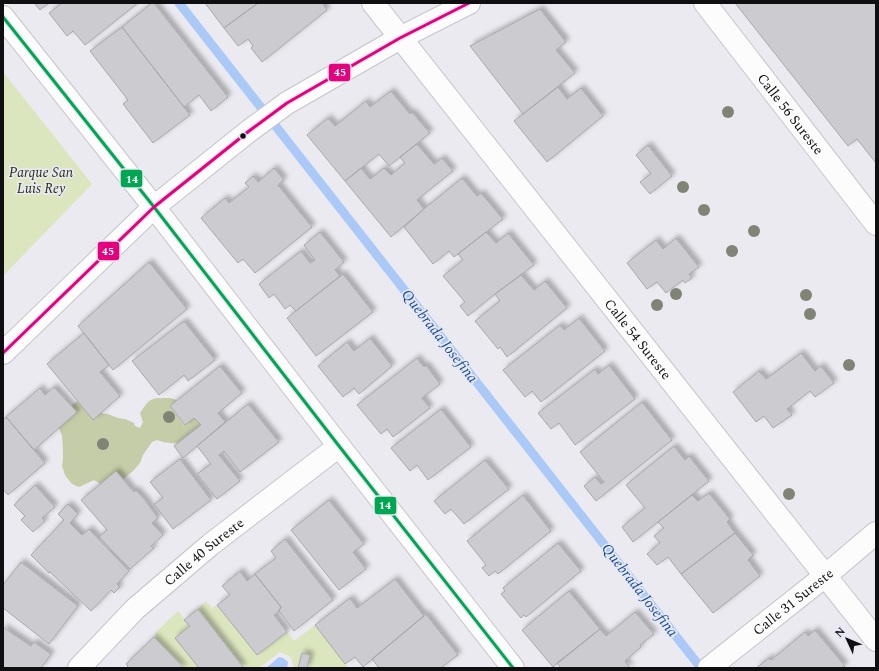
<svg xmlns="http://www.w3.org/2000/svg" width="879" height="671" viewBox="0 0 879 671" font-family="Spectral,serif">
<defs>
<filter id="shadow"><feDropShadow dx="3.5" dy="-3.5" stdDeviation="2" flood-color="#0004"/></filter>
</defs>
<rect width="100%" height="100%" fill="#eaeaf0"/>
<path fill="#dbe5be" d="M3,72L92,184L3,276Z
M206,601L212,608L217,605L257,655L287,632L294,641L315,625L349,668H323L314,666L313,668H294L291,658L289,656L280,652L259,668H242L243,667L198,609Z
M178,611L190,626L176,638L199,668H184L154,637L156,632Z"/>
<path fill="#c4cda7" d="M157,398C164,399 171,396 177,401L170,406L184,425L194,418L201,425L178,444L163,442L157,440L152,442L143,455L140,463L133,471L123,479L116,471L101,484L94,480L79,487L72,484L65,475L62,466L63,459V449L62,436L59,428L71,406L77,401L93,419L101,413L108,414L118,418L125,419L134,423L135,426L140,428L143,422L140,413C145,406 148,399 157,398Z"/>
<path fill="#aac9f6" d="M279,657L283,658L288,662L287,668H266Z"/>
<g fill="none" stroke-linecap="round" stroke-linejoin="round">
<path stroke="#aac9f6" stroke-width="9" d="M179,3L701,668"/>
</g>
<path fill="#cccbd0" stroke="#a8a8ac" filter="url(#shadow)" d="M34,3H49L40,10Z
M62,3H138L85,45L73,31L67,36L49,13Z
M152,3H154L228,97L211,111L199,95L184,107L122,27Z
M205,3H258L224,28Z
M258,3H322L327,10L262,62L251,48L253,46L248,39L238,46L224,28Z
M735,3H876V163L857,139L848,146Z
M540,9L566,42L556,50L575,73L523,114L470,46Z
M122,27L190,115L153,143L123,104L128,100L90,51Z
M558,87L567,99L581,88L603,116L547,162L514,121Z
M391,91L410,114L412,112L430,133L389,166L379,154L345,181L307,135L328,118L335,126L366,101L370,107Z
M417,144L434,164L442,158L453,171L417,200L424,209L391,237L345,181L361,168L370,179L384,168L391,175L405,163L400,157Z
M648,145L672,176L650,194L640,182L651,174L636,155Z
M274,168L284,180L278,185L312,227L255,273L243,259L238,263L201,218L225,198L229,203L249,187L245,183L253,176L258,182Z
M462,178L477,196L481,193L503,219L454,257L449,251L433,264L404,227L424,209Z
M320,232L344,262L335,270L340,276L296,311L290,305L285,309L274,294L269,298L259,284L301,251L310,263L315,260L304,245Z
M486,232L496,243L508,233L534,265L495,294L468,316L460,306L465,302L443,276L463,260L458,254Z
M676,238L699,267L689,274L692,278L685,283L683,280L666,293L657,282L647,289L627,263L656,240L663,249Z
M149,262L187,309L113,370L78,326Z
M343,274L373,312L316,356L287,318Z
M521,275L534,290L545,281L567,308L507,357L500,347L498,349L475,321L500,301L495,294Z
M579,318L605,351L541,402L532,391L525,397L503,370L560,325L564,330Z
M184,321L215,360L188,381L184,375L159,395L132,361Z
M84,333L109,365L100,372L120,396L93,420L47,364Z
M370,338L392,366L359,394L354,388L343,397L318,366L347,342L354,351Z
M801,353L815,371L821,366L834,383L815,397L810,391L787,409L792,415L773,428L764,416L756,422L733,392L759,371L766,379Z
M417,358L424,367L426,365L440,384L422,398L430,408L393,437L387,429L381,434L357,405Z
M609,365L635,399L575,445L559,423L551,429L538,413L595,369L598,374Z
M220,366L242,393L218,413L225,422L183,458L174,446L201,425L194,418L185,425L170,406Z
M54,387L77,412L34,450L6,417L40,388L45,395Z
M642,402L672,440L596,501L584,486L595,477L601,484L604,482L580,452Z
M248,404L279,442L240,472L224,451L219,455L240,481L217,499L197,474L211,464L197,446Z
M441,409L471,447L428,480L417,465L410,471L391,448Z
M6,417L45,463L8,495L3,489V420Z
M674,446L685,460L689,456L709,481L633,542L622,527L645,508L626,485Z
M180,459L211,500L173,529L154,504L163,498L150,482Z
M485,460L509,489L464,524L451,509L445,514L434,501Z
M116,471L134,492L136,490L145,500L158,518L152,523L163,535L151,546L154,548L130,569L99,537L107,530L81,500Z
M35,485L55,507L42,518L45,521L33,532L21,520L25,516L14,505Z
M709,493L730,519L727,522L735,533L681,574L668,557L657,565L647,554L660,543L654,536L664,528L658,522L692,495L698,501Z
M523,495L551,531L498,574L495,571L489,576L482,568L486,565L467,541Z
M329,500L364,544L353,552L366,569L339,590L291,530Z
M68,504L78,514L70,523L82,535L89,529L129,571L117,584L120,587L114,593L111,590L91,611L50,572L49,573L31,555L64,520L58,514Z
M735,533L753,555L748,560L760,576L713,613L681,574Z
M285,539L333,600L294,631L279,611L281,607L255,574L276,558L271,551Z
M558,543L581,571L526,617L524,615L521,618L501,594L505,591L503,588Z
M21,562L78,606L49,644L3,608V585Z
M240,571L247,581L255,574L281,607L279,611L274,615L287,632L257,655L217,605L230,595L222,586Z
M395,579L424,616L363,667L355,657L345,664L315,625L350,598L357,608Z
M569,591L600,629L553,667L522,630Z
M198,609L243,667L242,668H199L175,638L190,626L184,620Z
M635,612L654,634L640,645L641,647L625,661L630,668H561L557,663L600,629L606,636Z
M426,614L458,655L443,666L444,668H379L372,659Z
M3,627L31,646L34,642L51,654L41,668H3Z
M815,630L845,666L842,668H756L769,658L771,660L805,632L808,636Z
M154,637L184,668H127L128,666L126,664Z
M302,653L310,655L307,668H298Z"/>
<g fill="none" stroke-linecap="round" stroke-linejoin="round">
<g stroke="#c6c5ca" stroke-width="24">
<g id="minor">
<path id="s1" d="M373,3L876,640"/>
<path id="s2" d="M705,3L876,224"/>
<path d="M3,17L154,207L339,446L513,668"/>
<path d="M3,353L154,207L249,131L287,103L400,38L469,3"/>
<path id="s3" d="M79,668L135,609L210,545L339,446"/>
<path id="s4" d="M709,668L825,576L876,533"/>
</g>
</g>
<use href="#minor" stroke="#fcfcfd" stroke-width="22"/>
<g stroke="#e8e8f2" stroke-width="6">
<path id="bus-1" d="M3,17L154,207L339,446L513,668"/>
</g>
<g stroke="#e8e8f2" stroke-width="6">
<path id="bus-2" d="M3,353L154,207L249,131L287,103L400,38L469,3"/>
</g>
<use href="#bus-1" stroke="#00a651" stroke-width="3"/>
<use href="#bus-2" stroke="#e5007d" stroke-width="3"/>
</g>
<g fill="#808475">
<circle cx="728" cy="112" r="6"/>
<circle cx="683" cy="187" r="6"/>
<circle cx="704" cy="210" r="6"/>
<circle cx="754" cy="231" r="6"/>
<circle cx="732" cy="251" r="6"/>
<circle cx="676" cy="294" r="6"/>
<circle cx="806" cy="295" r="6"/>
<circle cx="657" cy="305" r="6"/>
<circle cx="810" cy="314" r="6"/>
<circle cx="849" cy="365" r="6"/>
<circle cx="169" cy="417" r="6"/>
<circle cx="103" cy="444" r="6"/>
<circle cx="789" cy="494" r="6"/>
</g>
<circle fill="#0f0f12" stroke="#e8e8f2" stroke-width="1.5" cx="243" cy="136" r="3.5"/>
<g text-anchor="middle" stroke-width="3.5" stroke-linejoin="round" paint-order="stroke">
<g font-size="14" fill="#0f0f12" stroke="#e8e8f2">
<text dy="5" stroke="none"><textPath href="#s2" startOffset="140">Calle 56 Sureste</textPath></text>
<text dy="5" stroke="none"><textPath href="#s1" startOffset="428">Calle 54 Sureste</textPath></text>
<text dy="5" stroke="none"><textPath href="#s3" startOffset="171">Calle 40 Sureste</textPath></text>
<text dy="5" stroke="none"><textPath href="#s4" startOffset="107">Calle 31 Sureste</textPath></text>
</g>
<g font-size="14" font-style="italic" fill="#2a3010" stroke="#e8e8f2">
<text x="41" y="177">Parque San<tspan x="41" dy="16">Luis Rey</tspan></text>
</g>
<g font-size="15" font-style="italic" fill="#174f97" stroke="#e8e8f2">
<text transform="translate(440 336) rotate(52)" y="5">Quebrada Josefina</text>
<text transform="translate(640 590) rotate(52)" y="5">Quebrada Josefina</text>
</g>
</g>
<g stroke="#e8e8f2" stroke-width="1.5">
<rect x="328" y="63" width="23" height="19" rx="4" fill="#e5007d"/>
<rect x="120" y="169" width="23" height="19" rx="4" fill="#00a651"/>
<rect x="97" y="241" width="23" height="20" rx="4" fill="#e5007d"/>
<rect x="374" y="496" width="23" height="19" rx="4" fill="#00a651"/>
</g>
<g font-size="11" text-anchor="middle" font-weight="bold" fill="#fff">
<text x="340" y="76">45</text>
<text x="132" y="183">14</text>
<text x="108" y="255">45</text>
<text x="385" y="509">14</text>
</g>
<rect width="879" height="671" fill="none" stroke="#0f0f12" stroke-width="8"/>
<g transform="translate(847 639) rotate(314)" stroke="#e8e8f2" stroke-width="3" paint-order="stroke">
<path d="M0-3L7 15L0 10L-7 15Z" fill="#0f0f12"/>
<text y="-6" font-size="11" font-weight="bold" text-anchor="middle" fill="#0f0f12">N</text>
</g>
</svg>
